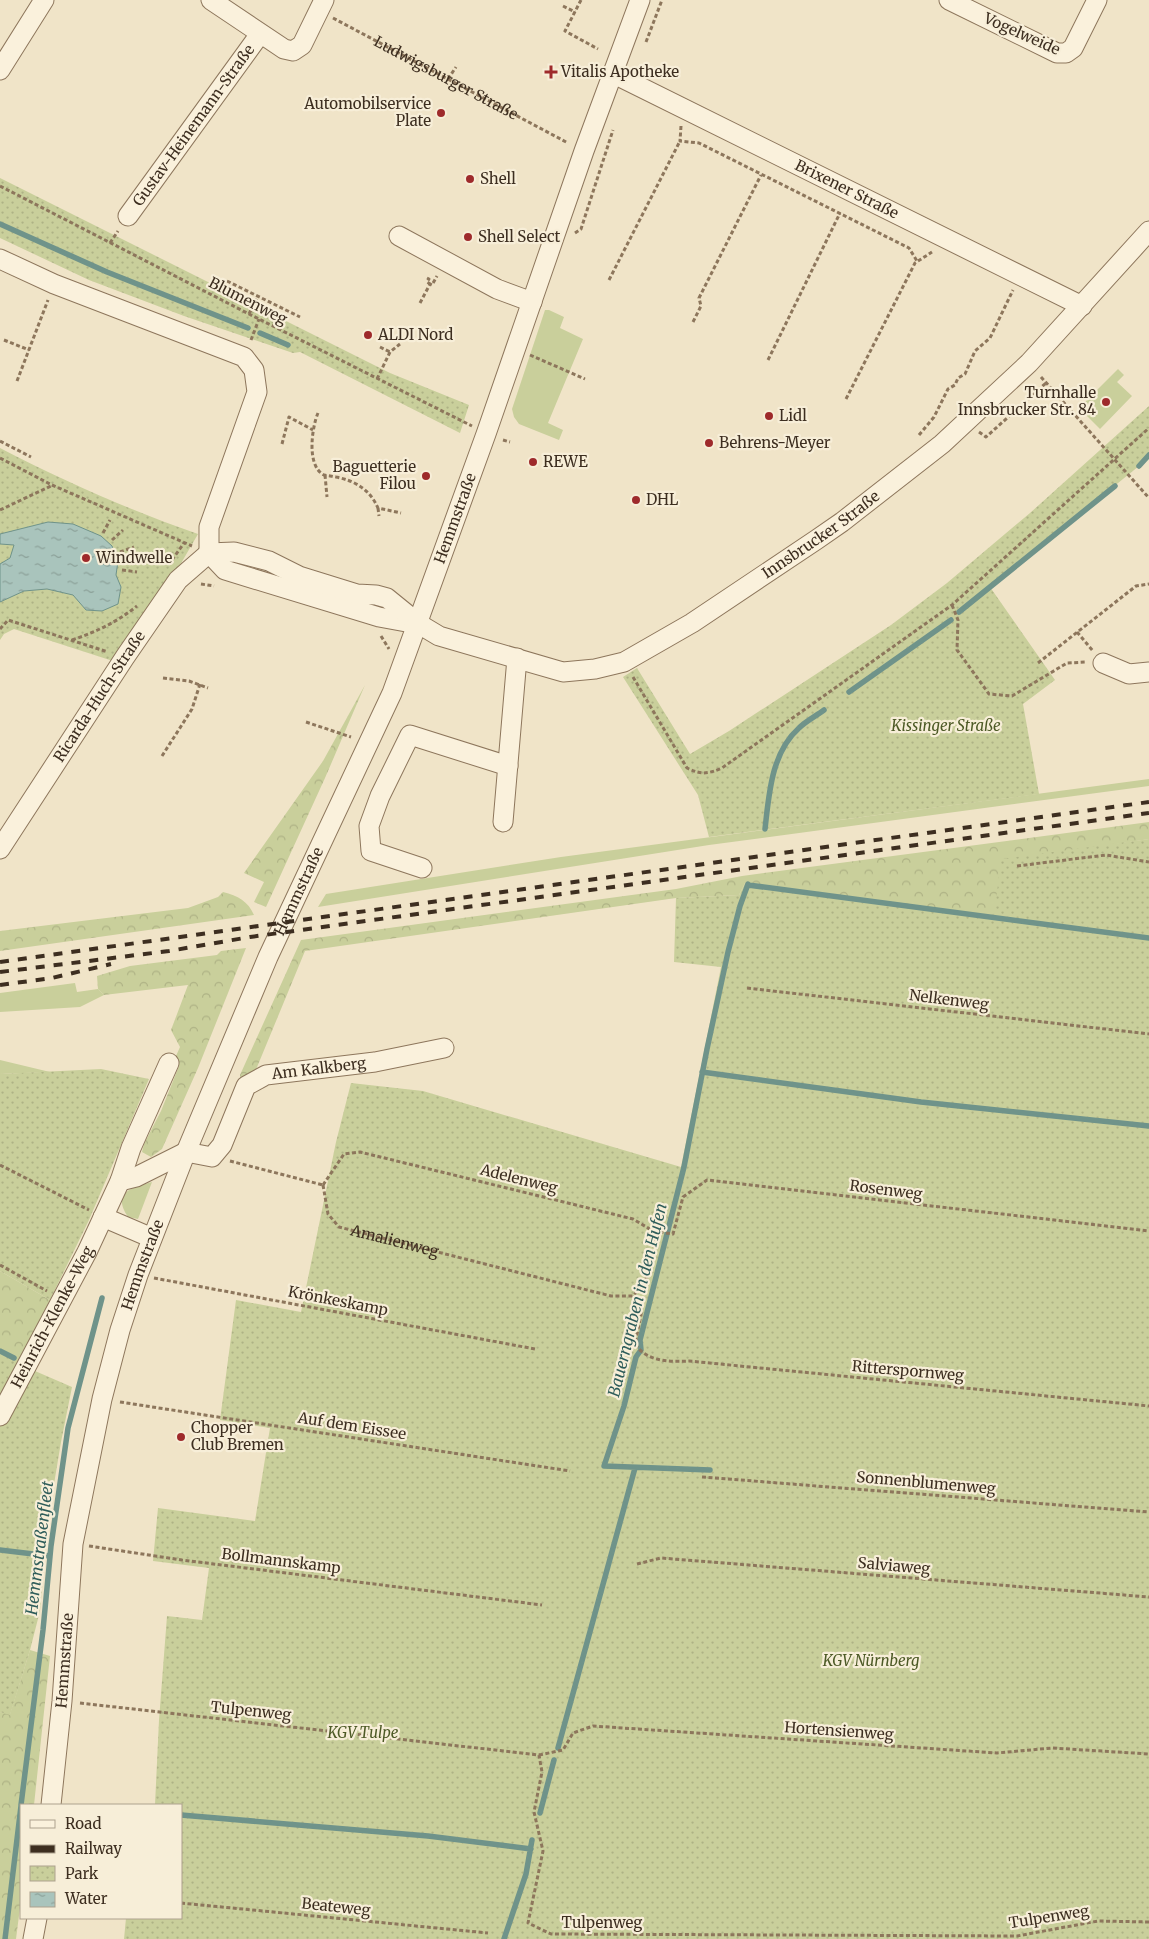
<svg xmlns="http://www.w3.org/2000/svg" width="1149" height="1939" viewBox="0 0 1149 1939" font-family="Merriweather,serif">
<defs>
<pattern id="forest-crowns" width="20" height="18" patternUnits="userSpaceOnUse" patternTransform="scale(1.25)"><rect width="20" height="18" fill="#c9cf9b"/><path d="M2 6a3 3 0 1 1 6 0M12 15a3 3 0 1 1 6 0" fill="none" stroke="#aeb285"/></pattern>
<pattern id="park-dots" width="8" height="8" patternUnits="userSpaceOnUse" patternTransform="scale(1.25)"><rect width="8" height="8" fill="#c9cf9b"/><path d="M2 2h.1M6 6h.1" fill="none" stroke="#aeb285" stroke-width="1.8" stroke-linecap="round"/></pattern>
<pattern id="water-ripples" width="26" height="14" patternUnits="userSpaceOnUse" patternTransform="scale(1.25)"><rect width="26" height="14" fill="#a9c4bc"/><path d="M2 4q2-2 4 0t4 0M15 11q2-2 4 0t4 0" fill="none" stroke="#8ba098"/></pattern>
</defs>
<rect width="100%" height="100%" fill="#f0e4c8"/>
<path fill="#c9cf9b" d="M545,310H549L564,317L560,328L583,339L548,423L563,430L559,440L519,424L514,417L512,409Z
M1118,369L1124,375L1117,382L1132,396L1100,429L1079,408Z
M1149,779V786L709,845L318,907L326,894L561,857Z
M75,983L77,992L98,989L104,995L80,1007L0,1012V993Z
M0,1060L50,1072L0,1074Z
M152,1182L138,1219L128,1217C111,1192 133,1187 152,1182Z"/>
<path fill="url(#forest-crowns)" d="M365,685L325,778L266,907L254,902L264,882L244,873L323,761Z
M1149,822V839L1104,846L994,916L745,883L739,895L676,898L305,951L255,1072L241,1082L240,1075L301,940L676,889L742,876Z
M223,892C238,896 248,901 254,915L0,951V931L188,908L218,897Z
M246,948L198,1068L162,1149L151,1157L142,1152L144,1144L161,1111L179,1066L172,1065L180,1047L171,1030L188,985L104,995L98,989L97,976L130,966L217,955L221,951Z
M0,1271L50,1300L18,1362L0,1352Z
M30,1650L50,1656L34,1805H21V1900L16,1939H0V1712L10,1714Z"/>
<path fill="url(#park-dots)" d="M0,178L390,373L469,405L460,433L300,352L293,353L184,316L89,280L0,238Z
M1149,406V455L1139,466L990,587L1055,680L1023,704L1039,794L709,837L698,795L623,677L637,668L690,754L729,731L891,625L947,583L1030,513Z
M0,448C64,481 129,510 198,534L165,591L116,662L14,629L4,634L0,640Z
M1149,839V1939H124L126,1918H181V1805H155L159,1720L167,1616L202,1620L209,1568L153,1561L158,1508L255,1521L270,1428L220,1420L236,1300L301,1312L336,1142L351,1083L423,1091L681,1167L721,967L674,962L676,898L739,895L745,883L994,916L1001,859Z
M101,1069L149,1079L89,1220L50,1300L0,1271V1074Z
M0,1352L35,1371L72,1387L61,1442L48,1520L40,1611L30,1650L10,1715L0,1712Z"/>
<path fill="url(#water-ripples)" stroke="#6f938a" d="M48,522L73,524L101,536L112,546L118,561L116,575L121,587L118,604L102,611L86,610L73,595L47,589L24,591L0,602V564L10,558L14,545L0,544V534Z"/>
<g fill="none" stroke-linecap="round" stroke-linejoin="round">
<path stroke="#6f938a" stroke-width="5.5" d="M0,224L107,272L248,328
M260,333L288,345
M1139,466L1149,455
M959,612L1115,486
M849,692L951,620
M765,829C769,795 771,753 799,728C806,721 816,716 824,710
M748,885L1149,938
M702,1072L921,1102L1149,1126
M0,1351L14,1358
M710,1470L604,1466L624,1406L636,1357L641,1350L640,1340L684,1167L707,1049L728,952L740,906L748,884
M0,1550L50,1556
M558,1748L635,1468
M21,1805L43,1630L51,1546L68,1428L102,1298
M540,1813L554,1760
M181,1815L428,1836L531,1849
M5,1939L21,1806
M504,1939L526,1874L532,1840"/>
<g stroke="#8d765c" stroke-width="21">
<g id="minor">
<path d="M211,0L284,49L293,51L302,45L324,0"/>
<path d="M949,0L1057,53H1066L1073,48L1097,0"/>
<path d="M0,70L44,0"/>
<path id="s3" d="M612,73L1082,306"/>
<path id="s4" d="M128,216L260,34"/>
<path d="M399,236L497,289L532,302"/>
<path d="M0,259L54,284L244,357L254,370L257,392L209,527V553L225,570L379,617L417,624"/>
<path id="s5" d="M209,553L234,552L269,561L299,576L357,594L376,595L387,598L419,624L439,636L563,672L595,669L624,662L692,623L816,540L842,522L942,444L1029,363L1149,231"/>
<path d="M1103,663L1129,674L1149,672"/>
<path d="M503,822L517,658"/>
<path id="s6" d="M0,849L125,657L178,580L209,553"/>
<path d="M422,868L371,851L369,826L380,796L410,735L508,766"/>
<path id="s7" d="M186,1152L212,1157L222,1145L246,1086L266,1075L375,1062L444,1048"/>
<path d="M120,1181L136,1177L186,1152"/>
<path d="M103,1217L152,1238"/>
<path id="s8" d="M0,1416L87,1252L120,1181L131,1148L169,1063"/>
<path id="s9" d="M51,1805L62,1701L73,1544L102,1399L120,1330L138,1275L186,1152L268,957L392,693L486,434L584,151L640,0"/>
<path d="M33,1939L37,1918"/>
</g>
</g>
<g stroke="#8d765c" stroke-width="3" stroke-dasharray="4 2.5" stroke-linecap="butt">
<path d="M581,0L565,31L598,49"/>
<path d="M563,6L575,12"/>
<path id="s1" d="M333,18L568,143"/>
<path d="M646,42L662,0"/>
<path d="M448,79L456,67"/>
<path d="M681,126L680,141L699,143L909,248L917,261"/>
<path d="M0,186L249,314L472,426"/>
<path d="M575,233L581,229L613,130"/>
<path d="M110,243L118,231"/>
<path d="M427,278L429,279L427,282L430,284"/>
<path d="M609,280L680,141"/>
<path d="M227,281L300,317"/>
<path d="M420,303L430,284L432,285L437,276"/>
<path d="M249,314L258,296"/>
<path d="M693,322L701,306L699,298L761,175"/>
<path d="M4,340L29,350"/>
<path d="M251,340L259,319"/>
<path d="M380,347L390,352"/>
<path d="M530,355L585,379"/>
<path d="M768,360L840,213"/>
<path d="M1041,377L1149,498"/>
<path d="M377,379L390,352L400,344"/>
<path d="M17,381L48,300"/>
<path d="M846,399L915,263L932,252"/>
<path d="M318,413C312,427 306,466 324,475C328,476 332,476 336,477C356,481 370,490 378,508L401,513"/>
<path d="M979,432L986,437L1046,383"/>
<path d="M919,435L934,417L948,389L955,385L958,378L965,374L975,351L990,338L1013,290"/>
<path d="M503,440L510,442"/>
<path d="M0,441L31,457"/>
<path d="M282,444L289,417L313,430"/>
<path d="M0,458L52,485L192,546"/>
<path d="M325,475L327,497"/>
<path d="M378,508L379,516"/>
<path d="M0,510L51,486"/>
<path d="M103,533L110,520"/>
<path d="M112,540L123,530"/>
<path d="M120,552L134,547"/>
<path d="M172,560L184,543"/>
<path d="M122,570L137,572"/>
<path d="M201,584L214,586"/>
<path d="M952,605L958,620L957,650L989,694L1012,696L1067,663L1087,662"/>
<path d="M0,629L8,620L108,652"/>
<path d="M1077,632L1093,651"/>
<path d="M381,636L389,649"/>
<path d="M72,640C96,632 117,622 137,606"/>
<path d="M1038,663L1136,586L1149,584"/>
<path d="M633,677L687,768C701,775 708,774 722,768L952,605L1149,428"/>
<path d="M163,678L189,681L208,688"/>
<path d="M306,722L351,737"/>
<path d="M162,756L192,709L200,684"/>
<path d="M1017,866L1106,855L1149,862"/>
<path d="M747,988L1149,1034"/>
<path d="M230,1161L323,1185"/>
<path d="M0,1165L89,1210"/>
<path d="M323,1185L344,1154L360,1152L633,1219L653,1231L654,1249L645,1282L633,1296"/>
<path id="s2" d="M323,1185L328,1214L339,1227L611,1296H633"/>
<path d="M653,1231L673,1234L683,1197L707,1180L1149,1231"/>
<path d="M0,1265L47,1291"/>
<path d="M154,1278L535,1349"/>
<path d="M633,1296L641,1305V1315L635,1344C647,1362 669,1362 689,1361L1149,1406"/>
<path d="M120,1402L570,1471"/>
<path d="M702,1477L1149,1512"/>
<path d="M89,1546L182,1560L542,1605"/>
<path d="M637,1564L661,1558L1149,1597"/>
<path d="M80,1703L539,1755L542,1772L534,1812L543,1851L528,1923L551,1934L1017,1936L1098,1921L1149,1922"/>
<path d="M539,1755L563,1750L573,1733L593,1726L997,1753L1052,1748L1149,1754"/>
<path d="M181,1903L488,1933"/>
</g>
<use href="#minor" stroke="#faf1dc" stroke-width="19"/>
<path stroke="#3d2e20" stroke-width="4" stroke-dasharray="9 9" stroke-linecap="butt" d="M0,962L1149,802
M0,972L169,951L250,937L1149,813
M0,985L52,978L111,964"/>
</g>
<g fill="#9e2a2b" stroke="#f7eed8" stroke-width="2">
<path d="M548.5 64.5h5v5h5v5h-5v5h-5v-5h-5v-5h5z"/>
<circle cx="441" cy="113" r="5"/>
<circle cx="470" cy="179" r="5"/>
<circle cx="468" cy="237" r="5"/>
<circle cx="368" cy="335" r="5"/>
<circle cx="1106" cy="402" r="5"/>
<circle cx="769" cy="416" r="5"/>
<circle cx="709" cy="443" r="5"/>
<circle cx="533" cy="462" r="5"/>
<circle cx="426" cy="476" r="5"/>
<circle cx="636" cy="500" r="5"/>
<circle cx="86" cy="558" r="5"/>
<circle cx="181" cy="1437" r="5"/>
</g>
<g text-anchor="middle" stroke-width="4.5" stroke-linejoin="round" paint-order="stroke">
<g font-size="15" fill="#3d2e20" stroke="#f7eed8">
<text transform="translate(1022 34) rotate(24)" y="5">Vogelweide</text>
<text dy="5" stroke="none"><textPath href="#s1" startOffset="128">Ludwigsburger Straße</textPath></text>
<text dy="5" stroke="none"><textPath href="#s4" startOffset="112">Gustav-Heinemann-Straße</textPath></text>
<text dy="5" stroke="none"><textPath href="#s3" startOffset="262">Brixener Straße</textPath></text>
<text transform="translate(248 301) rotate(27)" y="5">Blumenweg</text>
<text dy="5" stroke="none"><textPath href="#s9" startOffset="1360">Hemmstraße</textPath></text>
<text dy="5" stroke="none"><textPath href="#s5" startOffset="676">Innsbrucker Straße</textPath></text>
<text dy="5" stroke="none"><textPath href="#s6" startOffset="182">Ricarda-Huch-Straße</textPath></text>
<text dy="5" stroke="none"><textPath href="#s9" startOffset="955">Hemmstraße</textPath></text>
<text transform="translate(949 1000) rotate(7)" y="5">Nelkenweg</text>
<text dy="5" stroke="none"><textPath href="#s7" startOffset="182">Am Kalkberg</textPath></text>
<text transform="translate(519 1179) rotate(14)" y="5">Adelenweg</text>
<text transform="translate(886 1190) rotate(7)" y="5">Rosenweg</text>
<text dy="5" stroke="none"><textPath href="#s2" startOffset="104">Amalienweg</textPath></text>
<text dy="5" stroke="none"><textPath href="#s9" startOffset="550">Hemmstraße</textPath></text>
<text transform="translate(338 1301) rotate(11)" y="5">Krönkeskamp</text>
<text dy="5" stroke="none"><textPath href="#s8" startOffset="112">Heinrich-Klenke-Weg</textPath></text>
<text transform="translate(908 1371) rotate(5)" y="5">Ritterspornweg</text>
<text transform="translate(352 1426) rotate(9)" y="5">Auf dem Eissee</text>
<text transform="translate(926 1483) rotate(5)" y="5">Sonnenblumenweg</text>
<text transform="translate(281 1561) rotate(7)" y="5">Bollmannskamp</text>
<text transform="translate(894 1566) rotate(5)" y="5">Salviaweg</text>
<text dy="5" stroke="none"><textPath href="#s9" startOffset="145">Hemmstraße</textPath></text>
<text transform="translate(251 1711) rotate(6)" y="5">Tulpenweg</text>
<text transform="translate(839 1731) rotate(4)" y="5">Hortensienweg</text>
<text transform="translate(336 1907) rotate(6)" y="5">Beateweg</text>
<text transform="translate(1049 1917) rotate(-9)" y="5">Tulpenweg</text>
<text x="602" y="1928">Tulpenweg</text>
</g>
<g font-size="15" fill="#3d2e20" stroke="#f7eed8" text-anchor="start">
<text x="561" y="77">Vitalis Apotheke</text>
<text x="431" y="109" text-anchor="end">Automobilservice<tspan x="431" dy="17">Plate</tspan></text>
<text x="480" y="184">Shell</text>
<text x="478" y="242">Shell Select</text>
<text x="378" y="340">ALDI Nord</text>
<text x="1096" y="398" text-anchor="end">Turnhalle<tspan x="1096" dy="17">Innsbrucker Str. 84</tspan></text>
<text x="779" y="421">Lidl</text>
<text x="719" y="448">Behrens-Meyer</text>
<text x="543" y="467">REWE</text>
<text x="416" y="472" text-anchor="end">Baguetterie<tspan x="416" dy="17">Filou</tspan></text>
<text x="646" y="505">DHL</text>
<text x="96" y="563">Windwelle</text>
<text x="191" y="1433">Chopper<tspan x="191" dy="17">Club Bremen</tspan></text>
</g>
<g font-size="15" font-style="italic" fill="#4d5a26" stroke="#f7eed8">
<text x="946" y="731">Kissinger Straße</text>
<text x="871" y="1666">KGV Nürnberg</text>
<text x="363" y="1738">KGV Tulpe</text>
</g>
<g font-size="16" font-style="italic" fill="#2f5d5a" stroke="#f7eed8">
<text transform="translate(637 1300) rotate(-76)" y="6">Bauerngraben in den Hufen</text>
<text transform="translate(39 1548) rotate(-83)" y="6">Hemmstraßenfleet</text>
</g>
</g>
<rect x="20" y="1804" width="162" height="115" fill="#f7eed8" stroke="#ada18e"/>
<rect x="30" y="1820" width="25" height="8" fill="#faf1dc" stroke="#ada18e"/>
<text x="65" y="1829" font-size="15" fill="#3d2e20">Road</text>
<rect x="30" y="1845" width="25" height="8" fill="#3d2e20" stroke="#ada18e"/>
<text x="65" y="1854" font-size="15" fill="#3d2e20">Railway</text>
<rect x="30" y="1866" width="25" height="15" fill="url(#park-dots)" stroke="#ada18e"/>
<text x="65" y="1879" font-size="15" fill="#3d2e20">Park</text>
<rect x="30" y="1892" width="25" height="15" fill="url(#water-ripples)" stroke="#ada18e"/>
<text x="65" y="1904" font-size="15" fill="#3d2e20">Water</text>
</svg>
